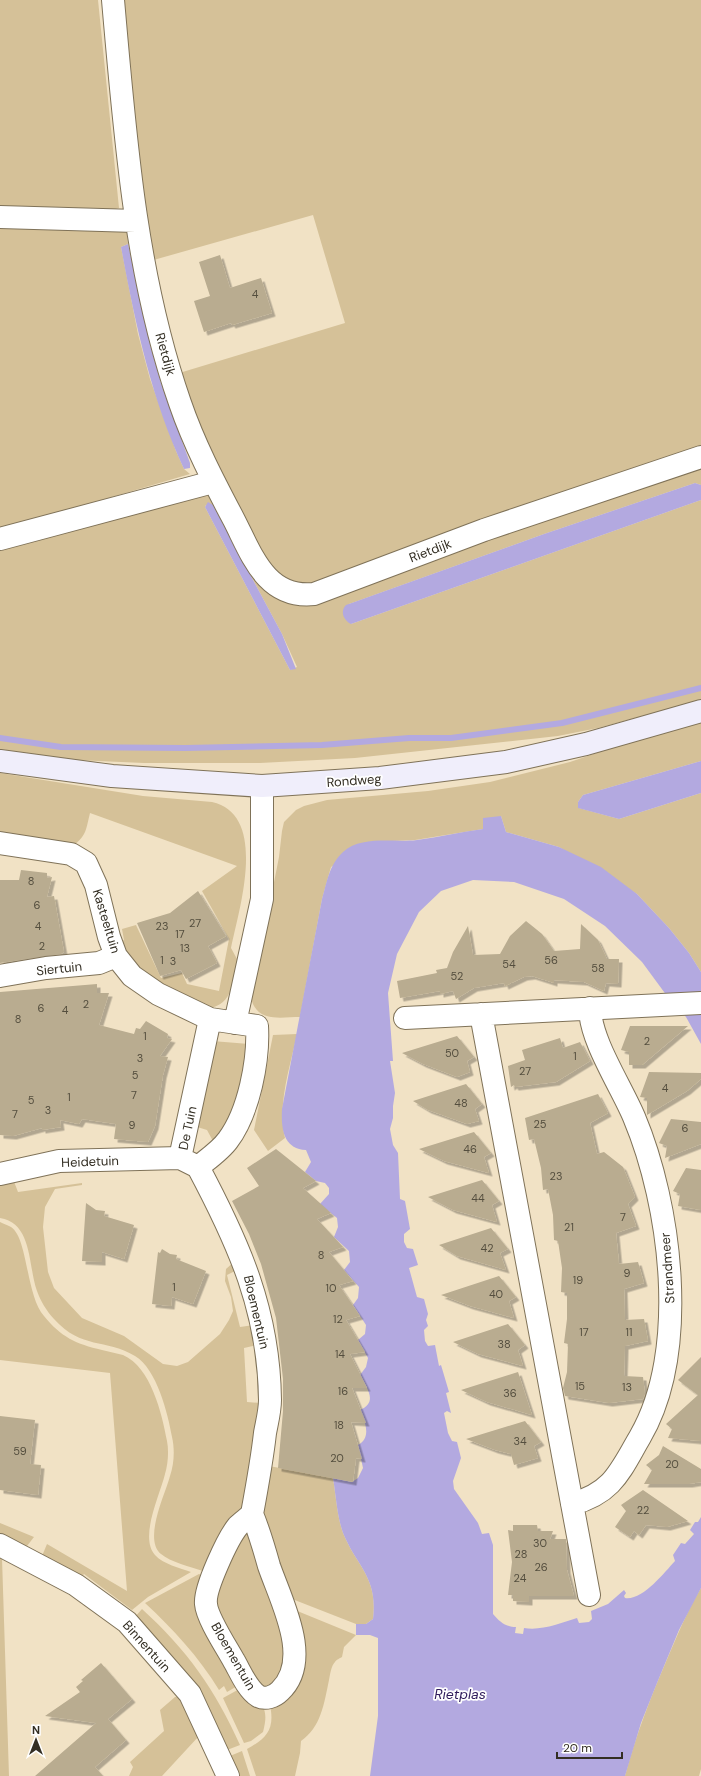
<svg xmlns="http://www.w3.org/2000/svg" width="701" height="1776" viewBox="0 0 701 1776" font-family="'DM Sans',sans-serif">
<defs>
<filter id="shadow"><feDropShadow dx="3.5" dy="3.5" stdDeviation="0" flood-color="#0004"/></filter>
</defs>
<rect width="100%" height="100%" fill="#f1e2c5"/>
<path fill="#d5c198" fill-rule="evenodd" d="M0,0H98L119,208L112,210L0,209Z
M117,0H701V449L300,588L263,564L176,374L345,323L313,215L150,261Z
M0,223L119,228L127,232L128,244L121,247L138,334L150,379L176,451L184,469L190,474L0,530Z
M701,463V485L695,483L544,534L349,604L351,624L701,500V700L598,728L558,736L355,758L260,763H144L75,760L0,749V545L203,493L210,495L286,599ZM206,505H213L282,634L297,667L290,670L205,507Z
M701,723V761L583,795L578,802L579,808L619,819L701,793V972L689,953L669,928L637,894L559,847L506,832L501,816L483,829L415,840L370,842L331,867L322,899L300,1017C280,1017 257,1023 251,998L279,857L282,831L284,822L296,810L304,806L327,800L428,791L490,782L570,762L632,741Z
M0,773L143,796L212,802C269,815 239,909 231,948L237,959C233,982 234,1003 208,1009L140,977L117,944L124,940L122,929L136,925L161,978L182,973L187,984L219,991L229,939L202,891L237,866L90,813C86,829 87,835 73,846L0,835Z
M297,1034C290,1068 277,1104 285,1138L268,1151L254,1130L273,1035Z
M212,1041L249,1044L241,1099L214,1143L207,1130L194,1126Z
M13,1179L18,1192L82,1183V1185L55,1189L45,1207L43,1227L48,1272L54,1288L82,1318L124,1336L163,1364L177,1366L188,1362L220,1334L229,1320L233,1311L231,1297L225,1281L226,1269L236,1260L239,1269L227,1275L240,1327L254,1325L257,1345L244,1348L247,1402L261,1403L247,1495L234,1524L203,1571C191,1567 170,1562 161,1554C143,1539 165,1495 170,1476C174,1464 175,1450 172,1437C168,1414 157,1369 135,1356C105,1338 82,1350 54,1319C46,1310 41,1302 37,1291C28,1267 33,1223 0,1218V1183Z
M0,1222C3,1224 8,1225 11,1227C28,1238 26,1296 44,1316C61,1337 76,1344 102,1350C109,1352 116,1353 123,1355C151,1367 162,1414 167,1441C169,1451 168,1464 165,1474C160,1495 139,1537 155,1555C163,1564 180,1568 191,1572L148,1597L132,1610L84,1574L80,1578L42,1556L47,1544L127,1591L110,1373L0,1360Z
M269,1466L333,1478C336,1496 337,1516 343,1533C357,1567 378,1577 373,1619L366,1624H356L287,1597L262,1517Z
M0,1523L34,1537L27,1546H24L0,1536Z
M247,1528L280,1611L286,1676L264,1690L219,1622L211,1593Z
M0,1557L2,1558L9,1776H0Z
M199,1574L206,1577L239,1685L227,1692L224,1686L219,1690C199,1657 173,1629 145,1603Z
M701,1588V1769L699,1776H625C636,1735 651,1696 668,1657C678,1634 688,1609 701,1588Z
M290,1608L356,1635L344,1647L342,1657C340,1658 336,1660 335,1662C331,1666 330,1675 329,1680C324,1704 321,1727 301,1741L300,1753L295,1776H256L247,1749C267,1738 275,1729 270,1705L291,1691Z
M142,1609C187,1650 215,1689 240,1745L227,1750L134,1618Z
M243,1687C261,1703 270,1706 263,1732L251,1741L244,1743L223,1698Z
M180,1696L199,1736L162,1776H129L133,1767L130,1762L164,1731L160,1710L175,1697Z
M242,1751L250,1776H236L230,1756Z"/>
<path fill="#b3a9e0" d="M128,244L151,348L161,383L190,463V468L184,469C151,398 135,323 121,247Z
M695,483L701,485V500L351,624C343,620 340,611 346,605L544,534Z
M208,502L213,505L282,634L296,669L290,670L205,507Z
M701,761V793L619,819L578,808V802L583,795Z
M501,816L506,832L559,847L601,867L637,894L669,928L689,953L701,972V1044L686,1017L667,996L642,962L605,926L564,899L514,882L473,880L441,891L419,912L397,954L388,993L393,1061H390L395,1093L393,1106V1118L390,1129L393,1145L398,1153L400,1199L405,1201L410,1229L404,1234V1242L407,1248L413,1249L418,1265L409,1268L417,1297L424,1299L428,1314L426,1320L428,1326L424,1330L425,1341L428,1346L435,1345L439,1366L441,1365L449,1392L446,1393L451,1413L447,1411L444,1413L448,1433L452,1441L457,1442L461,1458L453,1481L454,1489L478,1523L482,1534L489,1533L493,1545V1614C499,1621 505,1627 516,1627L515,1633L523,1634L524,1628C542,1631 560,1623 577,1618L579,1623L589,1622L592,1619L591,1611L608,1604L624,1590L626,1593L624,1596L625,1598C642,1601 664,1573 675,1561L673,1555L681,1543L685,1544L694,1534L690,1530L695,1522H698L701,1517V1588L679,1630L657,1683L641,1723L625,1776H370L378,1716V1638L370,1635H356V1624H366L373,1619C378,1577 357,1567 343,1533C337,1516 336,1496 333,1478L352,1482L358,1478L363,1468L358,1445C372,1438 365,1421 360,1410C379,1402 366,1387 360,1375L366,1367L368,1358L358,1340L365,1334L366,1325L353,1305L358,1298L359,1287L344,1270L350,1262L349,1251L334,1237L338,1227L337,1218L320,1204L329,1194V1188L325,1183L316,1181L305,1172L311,1162L306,1150C283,1149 281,1128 282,1109L322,899C327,882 329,865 343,852C362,835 394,843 417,840C439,837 461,832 483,829V818Z"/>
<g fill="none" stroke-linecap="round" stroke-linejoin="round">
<path stroke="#b3a9e0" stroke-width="6" d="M0,738L61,747L185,748L322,745L409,738H451L562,723L701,688"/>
</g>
<path fill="#b9ac90" filter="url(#shadow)" d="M220,255L230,288L261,278L272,313L232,325L231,323L204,332L194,301L210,296L199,262Z
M21,870L47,873V878L52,877L47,897L54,896L64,952L61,954L0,963V880H19Z
M198,891L226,936L208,946L217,963L186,979L181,970L160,976L137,923L170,913Z
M526,921L542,934L554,951L580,949L581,924L598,940L607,959H619L618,984L606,983L604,991L584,982L554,980V983L532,976L524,977L505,986L504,983L474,988L456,999L453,991L440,994V991L400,998L397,981L437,973L436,970L447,968L453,952L468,926L473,955L500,954L510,936Z
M97,984V993H109L99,1025L134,1034L136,1028L140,1029L146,1021L168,1034L167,1038L172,1039L160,1056L168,1057L163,1075L155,1126L148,1142L114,1139L116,1124L82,1119L79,1124L60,1120L61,1127L42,1130V1128L13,1136L0,1135V992Z
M630,1026H688L642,1065H629V1052L621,1050Z
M457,1036L474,1057L467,1061L470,1072L457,1077L423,1064L402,1053Z
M560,1038L563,1048L580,1042L590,1061L556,1082L515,1087L514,1085L511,1087L508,1066L525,1060L522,1050Z
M649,1072L701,1073V1079L687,1091L647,1115V1098L640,1097Z
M466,1084L482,1104L475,1109L479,1121L467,1124L428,1110L413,1101Z
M598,1094L608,1113L590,1123L597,1154L604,1152L623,1167L635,1197L628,1204L636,1226L616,1233L619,1264L638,1262L644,1283L624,1289L625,1320L644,1319L648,1341L625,1346L624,1376L643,1377L645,1394L643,1399L609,1403L565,1396L563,1388L567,1372L568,1344L564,1343L567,1319V1293L561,1292L562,1268L558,1241L554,1240L553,1215L548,1189L543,1190L541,1168L534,1139L529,1140L525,1118Z
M671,1119L701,1122V1144L665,1158L667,1146L659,1143Z
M474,1132L491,1153L484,1157L489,1173L444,1161L419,1149Z
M276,1149L316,1181L303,1188L331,1213L317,1219L343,1247L329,1252L353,1281L339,1285L360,1316L346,1320L365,1352L350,1354L367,1388H352L366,1423L351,1422L362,1459L356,1458L353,1482L278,1468L283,1411V1379L276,1318L261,1264L249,1234L232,1201L259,1186L247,1168Z
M686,1168L701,1170V1210L678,1206L680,1194L673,1191Z
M482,1180L499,1201L492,1205L497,1222L453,1210L428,1197Z
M86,1203L96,1210L105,1211L104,1216L134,1225L124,1259L102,1252V1262L82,1261Z
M491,1228L508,1249L500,1253L506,1270L457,1256L439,1245Z
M162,1249L170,1254L177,1255L176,1259L206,1271L193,1304L172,1297L171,1306L152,1304L158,1252L160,1253Z
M499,1276L516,1297L509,1301L514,1318L470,1306L441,1295Z
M508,1324L525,1345L518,1350L523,1366L478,1354L453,1342Z
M701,1357V1441L668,1438L672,1429L666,1424L698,1395L678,1380Z
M518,1372L532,1415L487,1402L461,1390Z
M0,1416L35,1420L30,1464L41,1465L38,1495L0,1490Z
M525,1421L541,1442L534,1446L538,1458L514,1465L511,1454L495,1450L466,1439Z
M663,1446L701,1469V1482L689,1484H644L652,1470L646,1465L659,1455Z
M643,1490L688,1521L667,1527L646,1525L639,1535L634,1531L630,1537L615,1527L626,1511L621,1505Z
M513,1525H537L538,1531H553L550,1539H566L567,1570L574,1596H529V1602L513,1601V1595H508L512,1562L508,1530L513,1531Z
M101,1663L132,1699L108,1719L126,1740L95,1767L103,1776H35L96,1723L45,1716L80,1692L76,1687L83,1681L81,1680Z"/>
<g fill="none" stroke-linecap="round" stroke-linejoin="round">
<g stroke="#7f7258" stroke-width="24">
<path id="minor" d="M113,0C125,135 135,274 180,403C194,444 214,482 234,520C252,555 266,599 314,594L484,530L701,457
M0,217L136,221
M0,539L213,482
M0,843L71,854L86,863L96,885L109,937L116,956L132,976L158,994L210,1019L257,1026C259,1060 249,1112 228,1140C221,1150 208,1159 198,1167
M0,976L46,968L99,963L116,956
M481,1014L589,1595
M405,1018L701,1003
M235,1023L262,899V786
M180,1158L210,1019
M198,1167C239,1244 269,1311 270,1400C270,1411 267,1422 265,1433C262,1460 257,1487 252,1514C248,1518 242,1522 238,1526C228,1538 204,1589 206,1604C207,1618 227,1648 234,1661C240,1671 247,1689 258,1696C265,1700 274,1697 280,1691C313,1660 281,1601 269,1566C264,1548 259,1531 252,1514
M0,1174L59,1161L180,1158L198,1167
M572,1504C613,1493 620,1471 640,1437C690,1351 671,1205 634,1117C621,1086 590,1040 590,1008
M0,1545L76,1585L127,1622L190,1694L228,1776"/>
</g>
<g stroke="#7f7258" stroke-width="24">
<path id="secondary" d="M0,761L112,776L262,786L380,778L506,762L586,744L701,711"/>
</g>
<use href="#minor" stroke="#fff" stroke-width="22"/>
<use href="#secondary" stroke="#f0eefb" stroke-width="22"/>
</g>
<g text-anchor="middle" stroke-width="3.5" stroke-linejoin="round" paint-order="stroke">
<g font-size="11" fill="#544e3e">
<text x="255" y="298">4</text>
<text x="31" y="885">8</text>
<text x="37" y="909">6</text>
<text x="195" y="927">27</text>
<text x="38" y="930">4</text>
<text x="162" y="930">23</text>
<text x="180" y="938">17</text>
<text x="42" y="950">2</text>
<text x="185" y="952">13</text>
<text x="162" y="964">1</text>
<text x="551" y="964">56</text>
<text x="173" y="965">3</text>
<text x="509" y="968">54</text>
<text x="598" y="972">58</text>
<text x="457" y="980">52</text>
<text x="86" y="1008">2</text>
<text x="41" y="1012">6</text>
<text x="65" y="1014">4</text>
<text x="18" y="1023">8</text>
<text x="145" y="1040">1</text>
<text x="647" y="1045">2</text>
<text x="452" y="1057">50</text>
<text x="575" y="1060">1</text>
<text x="140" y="1062">3</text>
<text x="525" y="1075">27</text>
<text x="135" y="1079">5</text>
<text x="665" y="1092">4</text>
<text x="134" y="1099">7</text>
<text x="69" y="1101">1</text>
<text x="31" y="1104">5</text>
<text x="461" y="1107">48</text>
<text x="48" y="1114">3</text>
<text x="15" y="1118">7</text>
<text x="540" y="1128">25</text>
<text x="132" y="1129">9</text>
<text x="685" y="1132">6</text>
<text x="470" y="1153">46</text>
<text x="556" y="1180">23</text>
<text x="478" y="1202">44</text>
<text x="623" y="1221">7</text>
<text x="569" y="1231">21</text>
<text x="487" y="1252">42</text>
<text x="321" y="1259">8</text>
<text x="627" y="1277">9</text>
<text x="578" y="1284">19</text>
<text x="174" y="1291">1</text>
<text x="331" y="1292">10</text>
<text x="496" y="1298">40</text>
<text x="338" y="1323">12</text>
<text x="584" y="1336">17</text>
<text x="629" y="1336">11</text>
<text x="504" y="1348">38</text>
<text x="340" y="1358">14</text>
<text x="580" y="1390">15</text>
<text x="627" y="1391">13</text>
<text x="343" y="1395">16</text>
<text x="510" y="1397">36</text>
<text x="339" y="1429">18</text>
<text x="520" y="1445">34</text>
<text x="20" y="1455">59</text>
<text x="337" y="1462">20</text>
<text x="672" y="1468">20</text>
<text x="643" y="1514">22</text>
<text x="540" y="1547">30</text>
<text x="521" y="1558">28</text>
<text x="541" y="1571">26</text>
<text x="520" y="1582">24</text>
</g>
<g font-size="13" fill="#332e23" stroke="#fff">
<text transform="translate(166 354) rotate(74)" y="5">Rietdijk</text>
<text transform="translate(430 550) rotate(-21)" y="5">Rietdijk</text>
<text transform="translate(354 780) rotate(-4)" y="5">Rondweg</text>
<text transform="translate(107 921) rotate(73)" y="5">Kasteeltuin</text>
<text transform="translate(59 968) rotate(-6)" y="5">Siertuin</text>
<text transform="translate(187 1128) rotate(-78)" y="5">De Tuin</text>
<text transform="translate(90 1161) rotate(-2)" y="5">Heidetuin</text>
<text transform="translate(667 1268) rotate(-94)" y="5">Strandmeer</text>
<text transform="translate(257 1312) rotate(77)" y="5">Bloementuin</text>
<text transform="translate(147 1646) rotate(48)" y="5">Binnentuin</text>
<text transform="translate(234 1656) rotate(60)" y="5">Bloementuin</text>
</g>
<g font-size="14" font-style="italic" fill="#301c5c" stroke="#fff">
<text x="460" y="1699">Rietplas</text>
</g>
</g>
<g transform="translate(36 1740)" stroke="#ffffff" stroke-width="3" paint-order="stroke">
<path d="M0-3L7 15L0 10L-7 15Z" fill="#332e23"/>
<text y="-6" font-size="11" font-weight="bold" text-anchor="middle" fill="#332e23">N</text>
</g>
<path d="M557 1752v6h65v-6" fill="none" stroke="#332e23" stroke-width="2"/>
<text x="563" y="1752" font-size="12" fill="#332e23" stroke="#ffffff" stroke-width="3" paint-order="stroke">20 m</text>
</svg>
